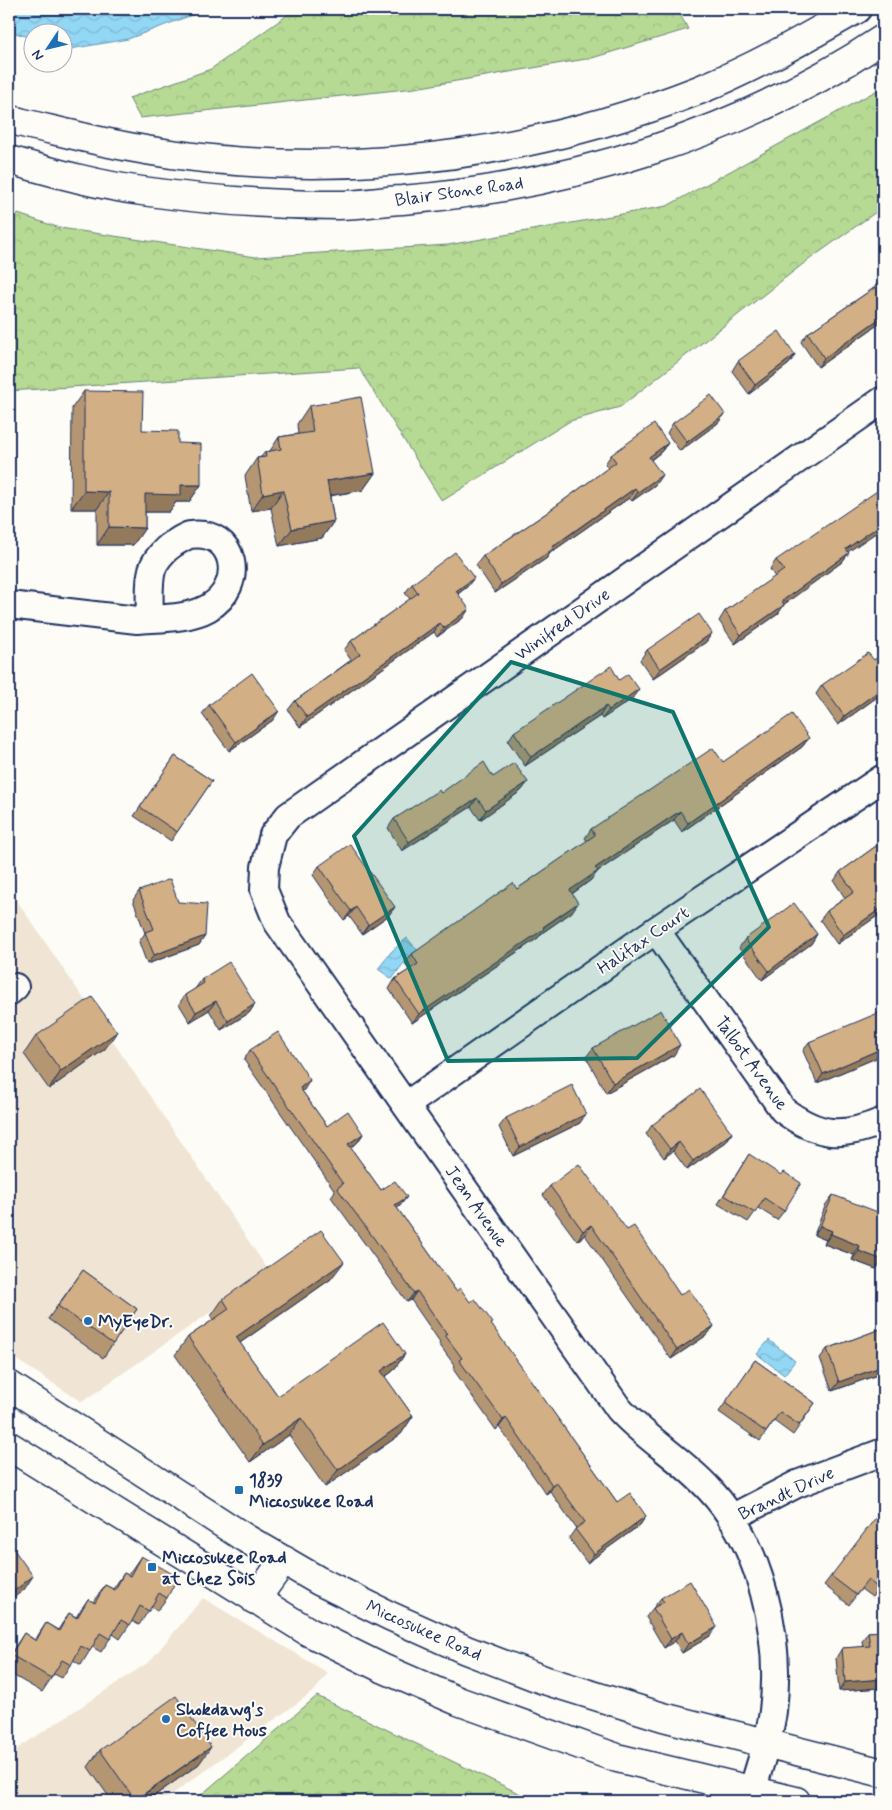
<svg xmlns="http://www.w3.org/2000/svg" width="892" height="1810" viewBox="0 0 892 1810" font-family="Mynerve,sans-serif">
<defs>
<pattern id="forest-crowns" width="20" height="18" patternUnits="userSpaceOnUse" patternTransform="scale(1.25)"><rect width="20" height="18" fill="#b6d993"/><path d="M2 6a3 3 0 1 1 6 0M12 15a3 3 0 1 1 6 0" fill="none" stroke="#9cbb81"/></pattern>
<pattern id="water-waves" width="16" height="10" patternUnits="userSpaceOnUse" patternTransform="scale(1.25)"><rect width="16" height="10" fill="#92d7f4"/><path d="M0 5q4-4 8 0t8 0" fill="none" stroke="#7db9d4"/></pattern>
</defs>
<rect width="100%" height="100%" fill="#fdfcf7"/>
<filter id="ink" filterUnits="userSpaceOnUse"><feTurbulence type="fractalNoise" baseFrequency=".02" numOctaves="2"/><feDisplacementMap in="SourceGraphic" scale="10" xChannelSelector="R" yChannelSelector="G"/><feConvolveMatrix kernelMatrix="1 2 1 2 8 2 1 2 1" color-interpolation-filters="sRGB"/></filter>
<g filter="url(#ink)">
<path fill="#f0e5d4" d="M9,889L269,1271L82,1402L9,1355Z
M203,1598L328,1673L315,1690L163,1801H9V1754L149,1662Z"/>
<path fill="url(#forest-crowns)" stroke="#688478" d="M296,9H677L688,29L592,58L415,88L140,118L129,98L211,69Z
M883,87V207L803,264L620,407L570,421L442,501L359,368L9,391V211L60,228L256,257L448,245L667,206Z
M317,1696L535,1801H194Z"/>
<path fill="url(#water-waves)" stroke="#6294b8" d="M9,9H208L128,39L70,49L63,47L62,32H32V38L9,31Z
M407,938L418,951L406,960L392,979L378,969L391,952Z
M769,1340L795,1361L784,1375L757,1354Z"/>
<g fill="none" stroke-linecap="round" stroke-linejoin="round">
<g stroke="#1b2f5e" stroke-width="30">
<path id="minor" d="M9,605L137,620C160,618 188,619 208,608C247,586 236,528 190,535C185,536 178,541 173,544C165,549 155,560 152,570C148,585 150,604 150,619
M656,930L783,1110C819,1137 842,1138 883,1121
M9,992L15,987
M406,1105L656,930L883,778
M731,1518L797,1484L883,1452
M752,1792C759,1766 770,1737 773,1711C782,1637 761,1545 710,1490C682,1459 646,1439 619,1409L277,922L264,890L265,867L273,835L288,816L883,400"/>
</g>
<g stroke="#1b2f5e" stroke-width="31">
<path id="tertiary" d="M9,1385L245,1538L319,1581L390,1616L466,1650L544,1680L663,1717L883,1773
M9,1446L309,1632L382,1668L458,1701L617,1758L796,1801
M255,1600L284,1560"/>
</g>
<g stroke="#1b2f5e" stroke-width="31">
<path id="secondary" d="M9,119C32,126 58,131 82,137C287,186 503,167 699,90C754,68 806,38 857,9
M9,160C52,172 97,185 142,191C207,200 273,205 338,205C360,205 381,201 402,200C571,186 742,133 883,39"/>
</g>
<use href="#minor" stroke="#fdfcf7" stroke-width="26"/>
<use href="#tertiary" stroke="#fdfcf7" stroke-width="28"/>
<use href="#secondary" stroke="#fdfcf7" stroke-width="28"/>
</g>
<path fill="#b59672" stroke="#1b2f5e" d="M883,278V321L818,367L801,342L808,333L874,288L878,282Z
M795,355L789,364L749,394L732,371L738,361Z
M84,391L142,430L178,443L201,485L189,502H176L169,512H145V528L133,545H97V509H71L72,408Z
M309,406L375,473L363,490L330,496L334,521L322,538L279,546L271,508L251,511L245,476L257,458L261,457L265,452L270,451L279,437L298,434L297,424Z
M725,414L718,423L680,451L667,433L673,423Z
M668,443L661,452L651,460L655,485L632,501L629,498L550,553L547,558L495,593L476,565L483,556L545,514L608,468L605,464L611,455Z
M848,552L842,562L784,604L778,614L735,644L719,621L725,611L775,577L770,569L776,560Z
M412,584L467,587L458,594L463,618L437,637L434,632L300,727L288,710L295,701L351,660L344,650L351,641L410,599L405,593Z
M712,633L706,642L653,679L640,660L647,650Z
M883,654V693L838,725L816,694L822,685L874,660Z
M632,699L602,719L600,716L525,766L508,741L514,732Z
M209,705L273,720L229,751L202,714Z
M809,738L802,747L682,832L674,820L598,871L591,880L572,894V912L542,933L538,938L412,1023L389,989L395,979L409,970L405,963L412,954L517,889L587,841L585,838L591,829L723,762Z
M175,756L212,781L171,841L134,816Z
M493,777L528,782L521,791L480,820L471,807L402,851L388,828L394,819L441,793Z
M883,841V912L837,944L820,920L827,911L845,898L834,881L840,872Z
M319,866L395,907L388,916L362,934L349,916L344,920L313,875Z
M139,891L178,902L205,936L199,945L147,964L139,942L145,933L133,900Z
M817,934L811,944L762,980L739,948L745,939Z
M202,979L255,1004L249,1013L221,1030L209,1010L190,1022L179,1004L185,995L195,989Z
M883,1017V1055L817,1083L803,1051L809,1042Z
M36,1036L105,1049L49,1089L24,1054Z
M593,1048L674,1055L606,1093L586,1057Z
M250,1050L310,1080L302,1091L327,1126L363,1134L357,1143L350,1147L381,1190L400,1206L397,1208L456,1291L470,1302L491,1325L617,1502L646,1516L640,1525L587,1563L569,1538L576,1528L550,1491L546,1494L499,1427L496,1430L453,1369L455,1366L439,1344L440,1342L411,1300L407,1302L331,1197L335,1191L244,1060Z
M506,1118L580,1123L513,1156L499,1127Z
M652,1125L732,1133L726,1142L687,1170L673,1151L664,1158L646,1134Z
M749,1154L784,1211L777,1220L758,1208L748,1222L718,1204Z
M550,1186L627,1230L680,1295L714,1326L707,1335L671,1359L585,1235L577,1241L543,1195Z
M833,1195L876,1269L852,1260L854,1255L824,1244L826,1240L814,1235L826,1204Z
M83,1270L137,1309L103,1358L48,1319Z
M331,1279L240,1343L278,1396L405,1354L393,1371L385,1377L413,1416L401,1434L325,1487L289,1435L250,1462L175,1355L188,1337L213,1320L211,1316L223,1299Z
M883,1328V1373L832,1391L820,1358L827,1349Z
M755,1360L815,1403L793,1435L774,1421L760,1441L719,1412Z
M883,1521V1556L880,1561L883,1583L872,1597L861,1589L849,1605L824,1585L831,1576Z
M141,1556L167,1598L157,1611L151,1607L139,1625L132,1621L120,1639L113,1634L101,1652L92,1647L81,1665L73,1660L62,1678L54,1674L42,1692L9,1673V1656L24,1633L35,1640L46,1623L58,1630L69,1613L76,1617L88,1599L93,1602L105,1585L113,1589L124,1573L128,1575Z
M661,1598L710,1636L682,1653L675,1641L664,1648L646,1617Z
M883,1631V1684L880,1688L839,1691L836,1658L842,1648L863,1647L862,1641L868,1632Z
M100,1750L199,1764L147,1801H112L88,1767Z"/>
<path fill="#937a5c" stroke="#1b2f5e" d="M883,316V321L818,367L824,358Z
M795,355L789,364L749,394L755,385Z
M725,414L718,423L680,451L687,442Z
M668,443L661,452L642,466L649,457Z
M375,473L363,490L315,498L327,481Z
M662,475L655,485L632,501L638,492Z
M181,485H201L189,502H176L169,512H133L145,494Z
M635,488L629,498L550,553L547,558L495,593L501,584Z
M283,490L271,508L251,511L263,494Z
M84,491L109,492L97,509H71Z
M334,521L322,538L279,546L292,529Z
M883,523V528L839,558L846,549Z
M109,527L145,528L133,545H97Z
M849,553L842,562L775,611L782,601Z
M474,578L467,587L449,600L456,591Z
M784,605L778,614L735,644L741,635Z
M469,609L463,618L437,637L444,628Z
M440,623L434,632L300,727L307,717Z
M712,633L706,642L653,679L660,669Z
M883,688V693L838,725L844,716Z
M639,689L632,699L602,719L609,710Z
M606,706L600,716L525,766L531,757Z
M279,711L273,720L229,751L236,742Z
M809,738L802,747L682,832L688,823Z
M528,782L521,791L480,820L486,810Z
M477,798L471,807L402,851L409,842Z
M680,811L674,820L598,871L591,880L563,900L570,890L595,868Z
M578,903L572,912L542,933L538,938L412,1023L419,1014Z
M356,907L349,916L344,920L351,911Z
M395,907L388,916L362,934L368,925Z
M883,907V912L837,944L843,935Z
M817,934L811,944L762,980L769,971Z
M205,936L199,945L147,964L154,955Z
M216,1001L209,1010L190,1022L196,1012Z
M255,1004L249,1013L221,1030L228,1021Z
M117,1032L105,1049L49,1089L61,1071Z
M680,1045L674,1055L606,1093L613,1083Z
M883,1048V1055L817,1083L823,1074Z
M310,1080L304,1090L294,1097L300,1088Z
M586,1114L580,1123L513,1156L520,1147Z
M732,1133L726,1142L687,1170L693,1161Z
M363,1134L357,1143L342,1153L348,1144Z
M679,1142L673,1151L664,1158L670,1149Z
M407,1197L400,1206L389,1215L395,1205Z
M591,1225L585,1235L577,1241L583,1231Z
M820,1226L832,1231L826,1240L814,1235Z
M831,1234L860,1246L854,1255L824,1244Z
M859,1251L883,1260L876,1269L852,1260Z
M344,1262L331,1279L224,1354L236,1337Z
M417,1291L411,1300L407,1302L414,1293Z
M714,1326L707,1335L671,1359L677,1350Z
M405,1354L393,1371L369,1388L381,1371Z
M883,1366V1373L832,1391L839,1382Z
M413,1416L401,1434L325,1487L338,1470Z
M301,1418L289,1435L250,1462L263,1445Z
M506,1418L499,1427L496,1430L503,1420Z
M556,1482L550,1491L546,1494L552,1485Z
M646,1516L640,1525L587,1563L594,1554Z
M33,1576L24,1590L9,1601V1595Z
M717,1627L710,1636L682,1653L688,1644Z
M682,1632L675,1641L664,1648L671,1639Z
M883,1679V1684L880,1688L839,1691L845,1682Z
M211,1747L199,1764L147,1801H135Z"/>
<path fill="#d2af84" stroke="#1b2f5e" d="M883,278V316L824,358L808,333L880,284L878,282Z
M779,331L795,355L755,385L738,361Z
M84,391L143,392L142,430L178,431V443L201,444V485H181V495L145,494V528L109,527V492L84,491Z
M711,395L725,414L687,442L673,423Z
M361,397L375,473L327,481L334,521L292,529L283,490L263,494L257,458L266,457L265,452L281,449L279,437L313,432L309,406Z
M654,424L668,443L649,457L662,475L638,492L635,488L552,547L553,549L501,584L483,556L545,514L616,462L611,455Z
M9,472L10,485H9Z
M883,487V523L846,549L849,553L782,601L784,605L741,635L725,611L784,570L776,560Z
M455,552L474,578L456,591L469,609L444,628L440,623L307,717L295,701L360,654L351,641L418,593L412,584Z
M699,614L712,633L660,669L647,650Z
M868,653L874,660L883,654V688L844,716L822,685Z
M611,666L619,680L628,674L639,689L609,710L606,706L531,757L514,732Z
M252,673L279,711L236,742L209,705Z
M792,714L809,738L688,823L680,811L595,868L598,871L570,890L578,903L543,927L544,929L419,1014L395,979L418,964L412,954L513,883L517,889L595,835L591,829L713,748L723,762Z
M175,756L212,781L177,832L140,807Z
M484,762L493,777L514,763L528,782L486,810L477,798L409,842L394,819L439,790L441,793Z
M883,841V907L843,935L827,911L854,892L840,872Z
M350,844L395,907L368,925L356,907L351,911L319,866Z
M170,879L178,902L207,904L205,936L154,955L145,932L154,929L139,891Z
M794,903L817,934L769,971L745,939Z
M229,962L255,1004L228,1021L216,1001L196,1012L185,995L204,983L202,979Z
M92,997L117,1032L61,1071L36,1036Z
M661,1010L680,1045L613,1083L593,1048Z
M878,1013L880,1018L883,1017V1048L823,1074L809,1042Z
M278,1032L310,1080L300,1088L327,1126L348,1111L363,1134L348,1144L381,1190L395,1181L407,1197L395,1205L456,1291L460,1288L470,1302L475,1299L493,1323L491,1324L617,1502L630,1493L646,1516L594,1554L575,1529L585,1522L556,1482L552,1485L506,1418L503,1420L459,1360L462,1358L445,1335L447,1334L417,1291L414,1293L337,1188L343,1184L250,1050Z
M572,1085L586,1114L520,1147L506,1118Z
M700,1089L732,1133L693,1161L679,1142L670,1149L652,1125Z
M749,1154L781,1175L784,1172L801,1183L784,1211L764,1198L755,1213L724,1195Z
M579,1164L627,1230L634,1226L680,1295L689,1289L714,1326L677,1350L591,1225L583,1231L550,1186Z
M833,1195L883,1214V1260L859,1251L860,1246L831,1234L832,1231L820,1226Z
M321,1230L344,1262L236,1337L278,1396L383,1322L405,1354L381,1371L413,1416L338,1470L301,1418L263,1445L188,1337L229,1309L223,1299Z
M83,1270L137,1309L113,1344L58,1306Z
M883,1328V1366L839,1382L827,1349Z
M755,1360L815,1403L799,1425L780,1412L766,1432L725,1403Z
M877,1516L883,1521V1555L880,1560L883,1563V1582L878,1588L868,1580L856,1595L831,1576Z
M9,1543L33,1576L9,1595Z
M141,1556L178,1577L167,1598L159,1593L149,1611L140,1606L130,1625L121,1620L110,1639L100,1633L90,1651L81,1646L71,1665L62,1660L51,1678L11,1655L24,1633L36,1641L46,1623L59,1631L69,1613L77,1618L88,1599L95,1603L105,1585L115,1590L124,1573L130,1576Z
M690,1581L717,1627L688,1644L682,1632L671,1639L653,1608L664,1602L661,1598Z
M883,1631V1679L845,1682L842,1648L870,1646L868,1632Z
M176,1696L211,1747L135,1800L100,1750Z"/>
</g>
<path fill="#0f766e" fill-opacity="0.2" stroke="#0f766e" stroke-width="4" stroke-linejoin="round" d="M511,662L673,712L769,927L637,1058L448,1061L354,836Z"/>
<g fill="#1f6fb2" stroke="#fdfcf7" stroke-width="2">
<circle cx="88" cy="1321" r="5"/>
<rect x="234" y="1485" width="10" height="10" rx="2.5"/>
<rect x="147" y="1562" width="10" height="10" rx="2.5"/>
<circle cx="166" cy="1719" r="5"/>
</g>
<g text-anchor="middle" stroke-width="4" stroke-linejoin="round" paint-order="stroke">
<g font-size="18" fill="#1b2f5e" stroke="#fdfcf7">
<text transform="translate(459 191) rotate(-8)" y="6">Blair Stone Road</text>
<text transform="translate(562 624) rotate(-35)" y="6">Winifred Drive</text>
<text transform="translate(643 940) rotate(-34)" y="6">Halifax Court</text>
<text transform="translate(752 1063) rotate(54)" y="6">Talbot Avenue</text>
<text transform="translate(477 1206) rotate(55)" y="6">Jean Avenue</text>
<text transform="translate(786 1493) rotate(-25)" y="6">Brandt Drive</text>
<text transform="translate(424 1630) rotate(24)" y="6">Miccosukee Road</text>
</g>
<g font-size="18" font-weight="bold" fill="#1b2f5e" stroke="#fdfcf7" text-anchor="start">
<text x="98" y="1327">MyEyeDr.</text>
<text x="249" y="1486">1839<tspan x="249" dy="21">Miccosukee Road</tspan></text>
<text x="162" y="1563">Miccosukee Road<tspan x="162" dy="21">at Chez Sois</tspan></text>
<text x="176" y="1715">Shokdawg's<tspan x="176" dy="21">Coffee Hous</tspan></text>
</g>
</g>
<rect width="892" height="1810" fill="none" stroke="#fdfcf7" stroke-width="30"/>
<rect x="15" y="15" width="862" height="1780" fill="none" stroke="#1b2f5e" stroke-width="2" filter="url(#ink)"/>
<g transform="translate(48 48) rotate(235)"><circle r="24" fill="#fdfcf7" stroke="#a3aaba"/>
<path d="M0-4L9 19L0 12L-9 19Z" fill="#1f6fb2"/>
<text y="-8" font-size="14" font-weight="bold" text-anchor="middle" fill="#1b2f5e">N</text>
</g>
</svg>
